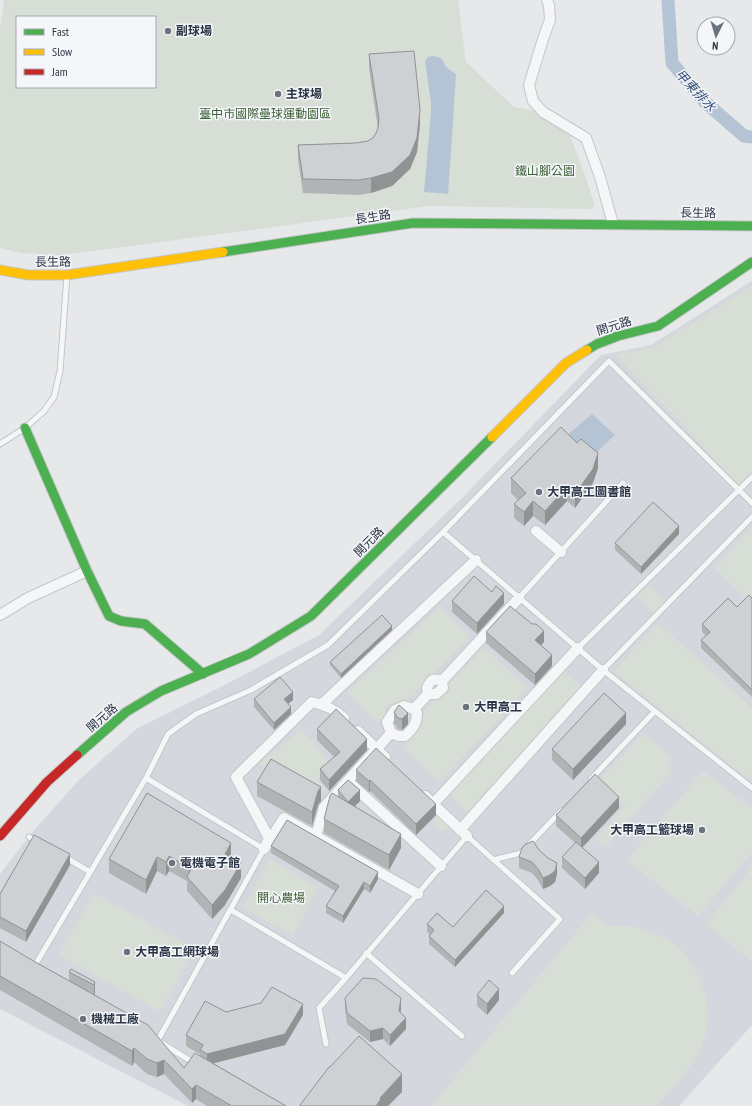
<svg xmlns="http://www.w3.org/2000/svg" width="752" height="1106" viewBox="0 0 752 1106" font-family="'PT Sans Narrow','Noto Sans TC',sans-serif">
<rect width="100%" height="100%" fill="#e6e8ea"/>
<path fill="#d4d7dd" d="M752,281V1025L679,1106H188L0,1009V874L30,835L78,781L136,729L223,686L319,635L462,498L601,355L651,345Z"/>
<path fill="#d6ded6" fill-rule="evenodd" d="M4,0H458L466,62L514,107L537,111L570,135L587,181L595,206L591,209L429,206L63,255L21,253L0,248V29ZM17,17H155V87H17Z
M752,286V472L739,485L616,355L654,347Z
M752,527V604L714,568Z
M648,585L666,601L654,613L637,596Z
M440,607L470,637L413,695C411,696 410,697 408,698C398,704 383,700 385,716L378,723L347,692Z
M658,623L752,708V773L747,778L614,672Z
M483,647L528,688L439,782L404,748C406,740 411,738 416,733C422,727 423,719 424,711Z
M561,668L584,689L470,815L448,793Z
M302,729L331,765L317,779L325,789L320,797L259,764Z
M643,733L672,758L667,765L673,770L606,847L595,839L625,806L598,781Z
M703,771L752,808V852L698,916L626,860Z
M440,816L450,824C447,832 440,833 435,826V819Z
M270,859L318,888L293,936L243,908Z
M752,867V962L706,924Z
M94,893L195,949L160,1012L59,955Z
M592,913C597,917 604,925 610,926C614,927 620,926 625,926C638,927 654,931 666,938C701,959 718,1011 701,1048C691,1070 673,1088 657,1106H431Z"/>
<path fill="#b4c4d5" d="M433,56L441,58L447,68L456,74L448,194L424,192L431,112V102L425,61L428,57Z
M592,414L615,435L598,451L597,462L563,439Z"/>
<g fill="none" stroke-linecap="round" stroke-linejoin="round">
<path stroke="#b4c4d5" stroke-width="13" d="M668,0L672,63L705,102L744,136L752,137"/>
<g stroke="#c4c6c8" stroke-width="7">
<path id="lane" d="M0,444L25,428L44,411L54,397L60,371L67,275
M443,532L609,361L752,503
M519,598L623,483
M578,648L752,477
M603,670L752,517
M146,778L264,849L158,1040
M591,779L655,711
M29,837L37,841
M65,857L90,872
M493,860L521,853L561,811
M231,910L346,978L467,836L560,919L512,973
M366,953L462,1036
M34,967L146,778L168,734L196,714L251,690L328,645L443,532L603,670L752,788
M160,1042L194,1063
M326,1044L319,1008L346,978"/>
</g>
<g stroke="#c4c6c8" stroke-width="12">
<path id="street" d="M547,0L549,5L550,20L543,39L529,85L533,101L543,112L586,138L600,177L613,224
M536,531L561,552
M0,615L28,598L87,571
M428,694L427,688C431,679 433,678 442,681
M322,704L476,560
M344,718C335,709 325,705 312,702L236,777L269,838L264,849L284,818L418,894
M358,731L385,757
M391,733L398,736H405C413,729 417,723 417,713L414,709
M351,784L441,866
M425,796L433,804L578,648
M433,804L467,836
M460,830L603,670
M316,836L324,807L391,733L387,722L395,710L404,706L414,709L428,694H436L443,688L442,681L519,598"/>
</g>
<g stroke="#c4c6c8" stroke-width="11">
<path id="fast" d="M223,252L413,223L752,226
M587,350L597,344L618,336L658,326L752,262
M25,428L87,571L109,616L121,621L145,624L203,674
M77,755L126,712L161,691L249,654L311,616L492,437"/>
</g>
<g stroke="#c4c6c8" stroke-width="11">
<path id="slow" d="M0,270L28,275H67L223,252
M492,437L566,363L587,350"/>
</g>
<g stroke="#c4c6c8" stroke-width="11">
<path id="jam" d="M0,836L47,782L77,755"/>
</g>
<use href="#lane" stroke="#f5f6f7" stroke-width="5"/>
<use href="#street" stroke="#f5f6f7" stroke-width="10"/>
<use href="#fast" stroke="#4caf50" stroke-width="9"/>
<use href="#slow" stroke="#ffc107" stroke-width="9"/>
<use href="#jam" stroke="#c62828" stroke-width="9"/>
</g>
<path fill="#b1b3b5" d="M369,54L420,124L417,152L410,169L392,186L371,193L359,195L303,193L298,160V145L356,143L368,141L373,138L376,133L378,129L369,68Z
M598,468L593,483L575,508L567,501L545,525L533,516L524,526L514,518V504L518,500L511,493V478Z
M679,534L641,574L615,550V543Z
M492,592L504,604L477,634L452,612V601Z
M752,598V697L701,648V640L706,636L702,632V624L737,607Z
M392,630L341,678L330,665V662Z
M486,632L544,642L541,645L552,666L535,685L486,643Z
M254,699L293,700L288,704L291,714L274,730L254,707Z
M399,705L408,724L402,730L398,729L394,723V712Z
M626,724L573,780L552,760V749Z
M317,729L367,750L329,791L320,780V769L334,757L317,740Z
M356,770L436,815L416,835L370,791L369,792L356,781Z
M257,782L321,801L318,805L312,826L257,796Z
M338,790L360,801L355,806L401,848L389,870L324,833V819L338,797Z
M147,793L231,857L241,878L225,905L212,919L187,891V881L169,871L166,876L157,871L146,894L109,873V859Z
M619,808L582,847L599,873L585,889L562,868V857L575,843L556,826V815Z
M271,846L378,879L370,893L364,889L343,923L326,913V906L335,891L271,853Z
M539,850L557,874L555,882L550,886L543,889L538,880L532,873L519,868V857Z
M70,865L26,942L0,928V894Z
M504,913L455,967L429,944V936L430,934L427,932V924L453,927Z
M0,941L30,959L69,981V972L95,982V995L184,1068L200,1055V1054L186,1046V1035L226,1012L303,1015L285,1045L213,1063L286,1106H207L196,1099L192,1103L164,1074L157,1077L147,1074L134,1062L132,1066L0,990Z
M477,995L499,1000L487,1015L477,1006Z
M345,998L401,1009L400,1012L406,1029L390,1046L383,1039L370,1042L347,1024L345,1009Z"/>
<path fill="#909294" d="M420,110V124L417,152L410,169L392,186L371,193V178Z
M598,453V468L593,483L575,508V494Z
M567,487V501L545,525V511Z
M533,501V516L524,526V512Z
M679,526V534L641,574V567Z
M504,593V604L477,634V623Z
M392,626V630L341,678V674Z
M544,631V642L535,651V640Z
M552,655V666L535,685V674Z
M293,692V700L284,707V699Z
M291,707V714L274,730V723Z
M408,713V724L402,730V719Z
M626,713V724L573,780V769Z
M367,739V750L329,791V780Z
M370,780V791L369,792V781Z
M321,787V801L318,805L312,826V812L318,791Z
M360,790V801L348,813V802Z
M619,797V808L581,849V838Z
M436,804V815L416,835V824Z
M401,834V848L389,870V855Z
M231,843V857L225,854Z
M70,854V865L26,942V931Z
M169,856V871L166,876V862Z
M157,857V871L146,894V880Z
M599,862V873L585,889V878Z
M241,863V878L225,905L212,919V905Z
M557,863V874L555,882L550,886L543,889V878Z
M378,872V879L370,893V886Z
M364,882V889L343,923V916Z
M504,906V913L455,967V960Z
M95,982V996L94,1000V985Z
M499,989V1000L487,1015V1004Z
M401,998V1009L399,1022V1011Z
M303,1004V1015L285,1045L207,1065V1054Z
M406,1018V1029L390,1046V1035Z
M383,1028V1039L370,1042V1031Z
M134,1048V1062L132,1066V1051Z
M164,1060V1074L157,1077V1063Z
M402,1074V1092L388,1106H376L380,1098Z
M196,1085V1099L192,1103V1089Z"/>
<path fill="#ced0d3" stroke="#909294" d="M414,51L420,110L417,138L410,155L392,172L371,178L359,180L303,179L298,145L356,143L368,141L373,138L376,133L378,128L379,119L369,54Z
M561,427L577,443L581,439L598,453L593,469L575,494L567,487L545,511L533,501L524,512L514,504L526,493L511,478Z
M653,502L679,526L641,567L615,543Z
M474,576L492,592L496,586L504,593L477,623L452,601Z
M749,595L752,598V690L701,640L710,632L702,624L728,598L737,607Z
M510,606L532,624H536L544,631L535,640L552,655L535,674L486,632Z
M382,615L392,626L341,674L330,662Z
M280,677L293,692L284,699L291,707L274,723L254,699Z
M604,693L626,713L573,769L552,749Z
M399,705L408,713L402,719L398,718L394,712Z
M336,709L367,739L329,780L320,769L340,752L317,729Z
M376,748L436,804L416,824L370,780L369,781L356,770Z
M271,759L321,787L318,791L312,812L257,782Z
M595,774L619,797L581,838L556,815Z
M348,780L360,790L348,802L338,790Z
M147,793L231,843L225,854L241,863L225,890L212,905L187,877L191,869L169,856L166,862L157,857L146,880L109,859Z
M332,793L401,834L389,855L324,819L330,796Z
M287,820L378,872L370,886L364,882L343,916L326,906L339,886L271,846Z
M34,835L70,854L26,931L0,917V894Z
M533,841L539,850L548,858L557,863L555,871L550,875L543,878L538,869L532,862L519,857L522,848L526,844Z
M576,842L599,862L585,878L562,857Z
M486,890L504,906L455,960L429,936L434,930L427,924L437,913L453,927Z
M0,941L30,959L148,1025L184,1068L195,1053L286,1106H232L196,1085L192,1089L164,1060L157,1063L147,1059L134,1048L132,1051L0,976Z
M71,969L95,982L94,985L69,972Z
M363,978L376,979L401,998L399,1011L406,1018L390,1035L383,1028L370,1031L347,1013L345,998Z
M489,980L499,989L487,1004L477,995Z
M272,987L303,1004L285,1034L207,1054L200,1050L203,1045L186,1035L205,1001L226,1012L261,1003Z
M359,1036L402,1074L380,1098L381,1099L376,1106H301L300,1105L329,1067H330Z"/>
<g fill="#6c737f" stroke="#f4f6f9" stroke-width="1.5">
<circle cx="168" cy="31" r="4"/>
<circle cx="278" cy="94" r="4"/>
<circle cx="539" cy="492" r="4"/>
<circle cx="466" cy="707" r="4"/>
<circle cx="702" cy="830" r="4"/>
<circle cx="172" cy="863" r="4"/>
<circle cx="127" cy="952" r="4"/>
<circle cx="83" cy="1019" r="4"/>
</g>
<g text-anchor="middle" stroke-width="3" stroke-linejoin="round" paint-order="stroke">
<g font-size="12" font-weight="bold" fill="#2b3445" stroke="#f4f6f9" text-anchor="start">
<text x="176" y="35">副球場</text>
<text x="286" y="98">主球場</text>
<text x="547" y="496">大甲高工圖書館</text>
<text x="474" y="711">大甲高工</text>
<text x="694" y="834" text-anchor="end">大甲高工籃球場</text>
<text x="180" y="867">電機電子館</text>
<text x="135" y="956">大甲高工網球場</text>
<text x="91" y="1023">機械工廠</text>
</g>
<g font-size="12" fill="#3f6138" stroke="#f4f6f9">
<text x="265" y="118">臺中市國際壘球運動園區</text>
<text x="545" y="175">鐵山腳公園</text>
<text x="281" y="902">開心農場</text>
</g>
<g font-size="12" fill="#2b3445" stroke="#f4f6f9">
<text transform="translate(698 213) rotate(1)" y="4">長生路</text>
<text transform="translate(373 217) rotate(-9)" y="4">長生路</text>
<text transform="translate(53 262) rotate(-1)" y="4">長生路</text>
<text transform="translate(614 326) rotate(-18)" y="4">開元路</text>
<text transform="translate(369 542) rotate(-45)" y="4">開元路</text>
<text transform="translate(102 718) rotate(-41)" y="4">開元路</text>
</g>
<g font-size="13" font-style="italic" fill="#34527a" stroke="#f4f6f9">
<text transform="translate(696 90) rotate(47)" y="5">甲東排水</text>
</g>
</g>
<rect x="16" y="16" width="140" height="72" fill="#f4f6f9" stroke="#a4a8b1"/>
<rect x="24" y="29" width="20" height="6" fill="#4caf50" stroke="#a4a8b1"/>
<text x="52" y="36" font-size="12" fill="#2b3445">Fast</text>
<rect x="24" y="49" width="20" height="6" fill="#ffc107" stroke="#a4a8b1"/>
<text x="52" y="56" font-size="12" fill="#2b3445">Slow</text>
<rect x="24" y="69" width="20" height="6" fill="#c62828" stroke="#a4a8b1"/>
<text x="52" y="76" font-size="12" fill="#2b3445">Jam</text>
<g transform="translate(716 36) rotate(185)"><circle r="19" fill="#f4f6f9" stroke="#a4a8b1"/>
<path d="M0-3L7 15L0 10L-7 15Z" fill="#6c737f"/>
<text y="-6" font-size="11" font-weight="bold" text-anchor="middle" fill="#2b3445">N</text>
</g>
</svg>
